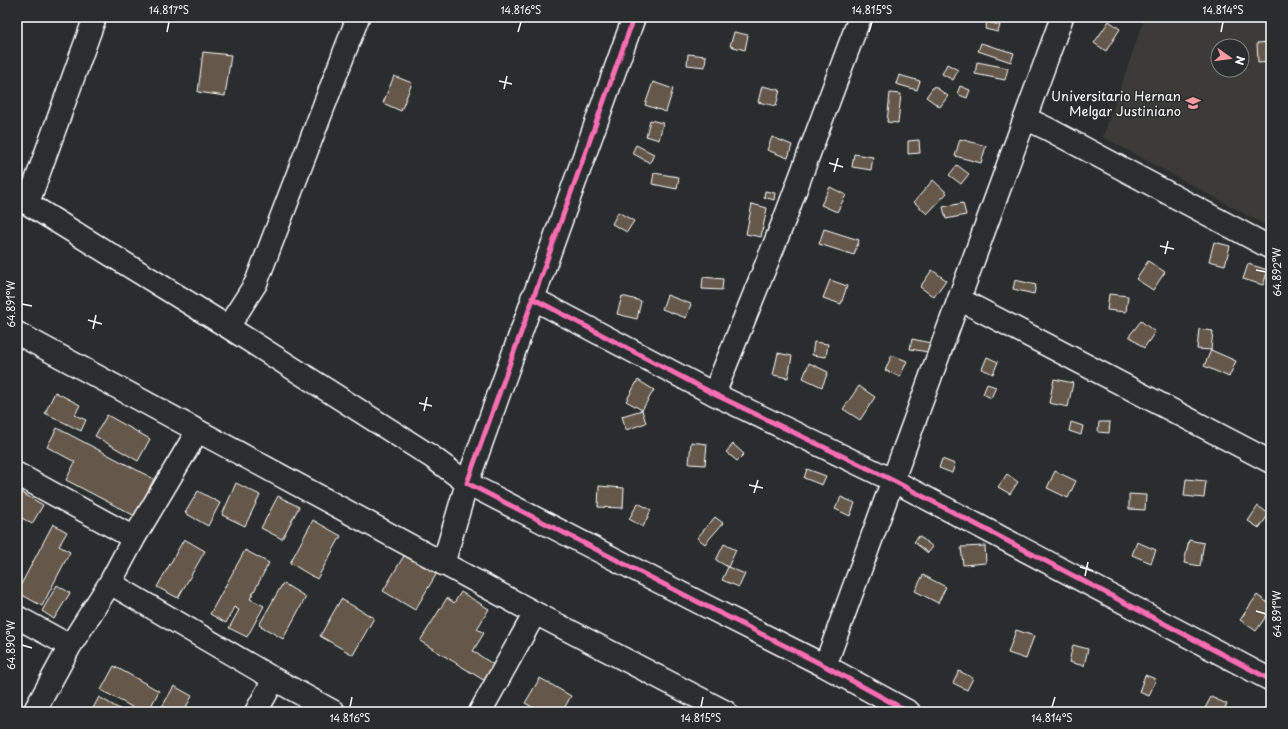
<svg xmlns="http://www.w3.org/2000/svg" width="1288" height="729" viewBox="0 0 1288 729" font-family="'Playpen Sans',sans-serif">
<rect width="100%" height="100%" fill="#2a2d2e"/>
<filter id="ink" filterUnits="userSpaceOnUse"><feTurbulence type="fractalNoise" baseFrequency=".025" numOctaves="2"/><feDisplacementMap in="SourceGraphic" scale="8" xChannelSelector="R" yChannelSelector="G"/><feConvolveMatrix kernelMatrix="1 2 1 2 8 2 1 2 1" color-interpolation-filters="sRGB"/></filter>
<g filter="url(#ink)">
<path fill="#3c3a37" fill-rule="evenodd" d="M1145,17H1271V228L1103,137ZM1218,46H1242V70H1218Z"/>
<path fill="#65594c" stroke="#fff" d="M719,17H747L746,21Z
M1109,21L1120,29L1106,51L1094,43Z
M987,22L1000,25L998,32L985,29Z
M734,32L748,35L745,50L730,46Z
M1271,42V62L1258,63L1257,43Z
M981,43L1014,53L1011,62L978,51Z
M203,52L231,55L225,96L198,92Z
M688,54L706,56L705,67L687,65Z
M977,62L1008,68L1005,80L975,74Z
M947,64L958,70L953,80L942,74Z
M899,75L920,81L917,90L896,84Z
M394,76L412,83L401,111L383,103Z
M653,82L673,89L666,112L645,105Z
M762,86L780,90L776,106L758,102Z
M934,86L948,96L940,107L926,97Z
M960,86L970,90L967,98L957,94Z
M890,93L901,94L898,123L887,122Z
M650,120L663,123L659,140L646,136Z
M772,137L792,145L788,158L767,150Z
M960,139L986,146L981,163L955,156Z
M919,140L920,153L908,154V141Z
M636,145L654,154L650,163L632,153Z
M854,154L873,157L871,170L852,167Z
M957,165L969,174L961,184L949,175Z
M654,173L679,177L677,189L652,184Z
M933,180L947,193L927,214L914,202Z
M830,187L846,195L837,212L821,205Z
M765,191L775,193L774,200L764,197Z
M963,203L966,215L946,219L943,207Z
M752,204L767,208L761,237L746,234Z
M618,212L634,221L627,232L612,224Z
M824,229L859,240L854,255L819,244Z
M1214,242L1230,246L1225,265L1209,261Z
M1148,261L1165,272L1153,290L1136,279Z
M1248,264L1268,270L1263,285L1243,279Z
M932,270L946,280L934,297L920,287Z
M703,277L723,279L722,290L702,289Z
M830,280L847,286L841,304L823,298Z
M1015,280L1036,285L1034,294L1013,289Z
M1109,294L1128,296L1126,312L1107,310Z
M667,295L691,304L686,318L662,309Z
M622,296L641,301L637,319L617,314Z
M1141,321L1155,332L1144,348L1129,336Z
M1199,329L1213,331L1211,350L1197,349Z
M912,339L936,344L934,353L910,349Z
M814,342L828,344L826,357L812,355Z
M1211,350L1236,361L1229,377L1204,366Z
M778,353L792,356L788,378L773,375Z
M892,355L907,361L900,377L885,370Z
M987,357L998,362L993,374L982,369Z
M809,363L828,372L822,387L803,378Z
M1054,379L1073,383L1068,407L1049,403Z
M638,380L654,390L642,410L626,401Z
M987,384L996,387L991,398L983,394Z
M859,386L875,397L860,420L843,409Z
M55,392L80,405L75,415L86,420L81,431L45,413Z
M642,410L646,423L626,430L622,416Z
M107,415L150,439L138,461L95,436Z
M1071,422L1083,426L1081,435L1069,431Z
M1099,422H1110L1109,433L1098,432Z
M57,428L154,479L135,516L66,480L75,462L47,447Z
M691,442L707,444L705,465L689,464Z
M733,444L744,454L737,461L726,452Z
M942,459L955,464L952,473L939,468Z
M807,469L826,476L822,485L804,478Z
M1055,471L1076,481L1068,498L1047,488Z
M1007,474L1018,482L1010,494L998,487Z
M1186,479L1206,481L1204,498L1184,496Z
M236,483L260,495L245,526L222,515Z
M599,486L624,488L623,508L598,507Z
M17,490L43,505L32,524L17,515Z
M198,491L220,503L208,526L185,513Z
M1129,494L1146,495L1145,510L1129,509Z
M278,496L299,507L282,539L261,528Z
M841,497L855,503L850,516L835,509Z
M638,503L651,510L643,527L629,519Z
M1258,506L1269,514L1259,528L1248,521Z
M715,517L723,523L705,544L697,538Z
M313,520L341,536L317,579L290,563Z
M53,524L67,532L59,546L70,552L42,606L17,592Z
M919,536L933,547L928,553L914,542Z
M184,539L205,551L178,598L157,587Z
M1189,540L1204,543L1200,566L1184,563Z
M1137,542L1156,550L1151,563L1132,555Z
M724,544L736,550L728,567L716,560Z
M985,546L986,563L963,565L961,547Z
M245,550L269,563L250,599L264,606L247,637L229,628L239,610L234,607L226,623L210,614Z
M405,554L437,573L415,610L383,591Z
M728,567L745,574L739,587L722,580Z
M923,575L946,587L938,603L915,591Z
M283,583L306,597L283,639L259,625Z
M57,585L70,593L54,619L42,611Z
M461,592L489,609L477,629L484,633L473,651L494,665L485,681L420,641L447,598L454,603Z
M1257,595L1271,605V609L1256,631L1240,620Z
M341,599L374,618L353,655L320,636Z
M1016,630L1034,636L1026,659L1008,653Z
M1073,645L1088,649L1084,666L1069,662Z
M114,666L159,691L148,712H141L101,690Z
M959,671L973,678L967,690L953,683Z
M1145,675L1156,679L1149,696L1139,692Z
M540,678L571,696L562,712H541L525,703Z
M174,686L192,696L186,707L194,712H159Z
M99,697L123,711V712H91Z
M1211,697L1227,704L1223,712H1207L1204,710Z"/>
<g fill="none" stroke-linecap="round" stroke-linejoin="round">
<g stroke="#fff" stroke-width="25">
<path id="street" d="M634,17L467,483L704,605L825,666L909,712
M1025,118L1048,129L1271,248
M17,197L228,327L432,457L467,483L443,564
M28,203L95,17
M532,298L714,394L892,480L1271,680
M959,299L1271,462
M228,327L256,283L358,17
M17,333L535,613L726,712
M714,394L785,218L860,17
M17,474L134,538
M110,583L274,679L334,712
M17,617L70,646
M825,666L1062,17
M34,712L70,646L110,583L134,538L197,432
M256,712L274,679
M480,712L535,613"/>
</g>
<use href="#street" stroke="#2a2d2e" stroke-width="22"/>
<g stroke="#2a2d2e" stroke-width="8">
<path id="cycleway" d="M634,17L467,483L704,605L825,666L909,712
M532,298L714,394L892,480L1271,680"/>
</g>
<use href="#cycleway" stroke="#f96db3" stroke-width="5"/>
</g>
</g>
<path fill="none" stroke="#fff" stroke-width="1.5" d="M167,32L169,22M518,32L521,22M869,32L872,22M1221,32L1223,22M499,81L512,84M504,89L507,76M829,163L843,167M834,172L838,158M1160,246L1174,249M1165,254L1168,241M1256,270L1266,272M22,304L32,306M88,320L102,324M93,329L96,315M419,403L432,406M424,411L427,397M749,485L763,488M754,493L758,480M1080,567L1093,571M1085,576L1088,562M1256,611L1266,614M22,645L32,648M350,707L352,697M701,707L703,697M1052,707L1055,697"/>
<defs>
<g id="university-bare" transform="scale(1.2)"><path d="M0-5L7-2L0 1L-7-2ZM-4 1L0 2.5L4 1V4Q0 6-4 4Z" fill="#ff9aa2" stroke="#2a2d2e" stroke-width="2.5" paint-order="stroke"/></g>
</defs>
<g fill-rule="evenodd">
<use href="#university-bare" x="1193" y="103"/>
</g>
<g text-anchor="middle" stroke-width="3" stroke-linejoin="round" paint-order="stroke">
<g font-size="13" fill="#fff" stroke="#2a2d2e" text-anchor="end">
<text x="1181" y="101">Universitario Hernan<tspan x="1181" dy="15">Melgar Justiniano</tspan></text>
</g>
</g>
<rect width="1288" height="729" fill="none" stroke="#2a2d2e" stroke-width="44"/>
<g transform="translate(1230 58) rotate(104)"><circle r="19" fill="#2a2d2e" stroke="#7f8182"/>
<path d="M0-3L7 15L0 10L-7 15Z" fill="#ff9aa2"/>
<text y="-6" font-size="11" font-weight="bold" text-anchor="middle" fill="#ffffff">N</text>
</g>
<rect x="22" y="22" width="1244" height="685" fill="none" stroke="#fff" stroke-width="1.5"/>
<g font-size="10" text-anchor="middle" fill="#fff">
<text x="169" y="14">14.817°S</text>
<text x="521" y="14">14.816°S</text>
<text x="872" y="14">14.815°S</text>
<text x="1223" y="14">14.814°S</text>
<text transform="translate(1277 272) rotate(-90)" y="4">64.892°W</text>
<text transform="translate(11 304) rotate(-90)" y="4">64.891°W</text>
<text transform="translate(1277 614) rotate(-90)" y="4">64.891°W</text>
<text transform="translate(11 645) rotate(-90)" y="4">64.890°W</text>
<text x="350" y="722">14.816°S</text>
<text x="701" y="722">14.815°S</text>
<text x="1052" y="722">14.814°S</text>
</g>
</svg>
